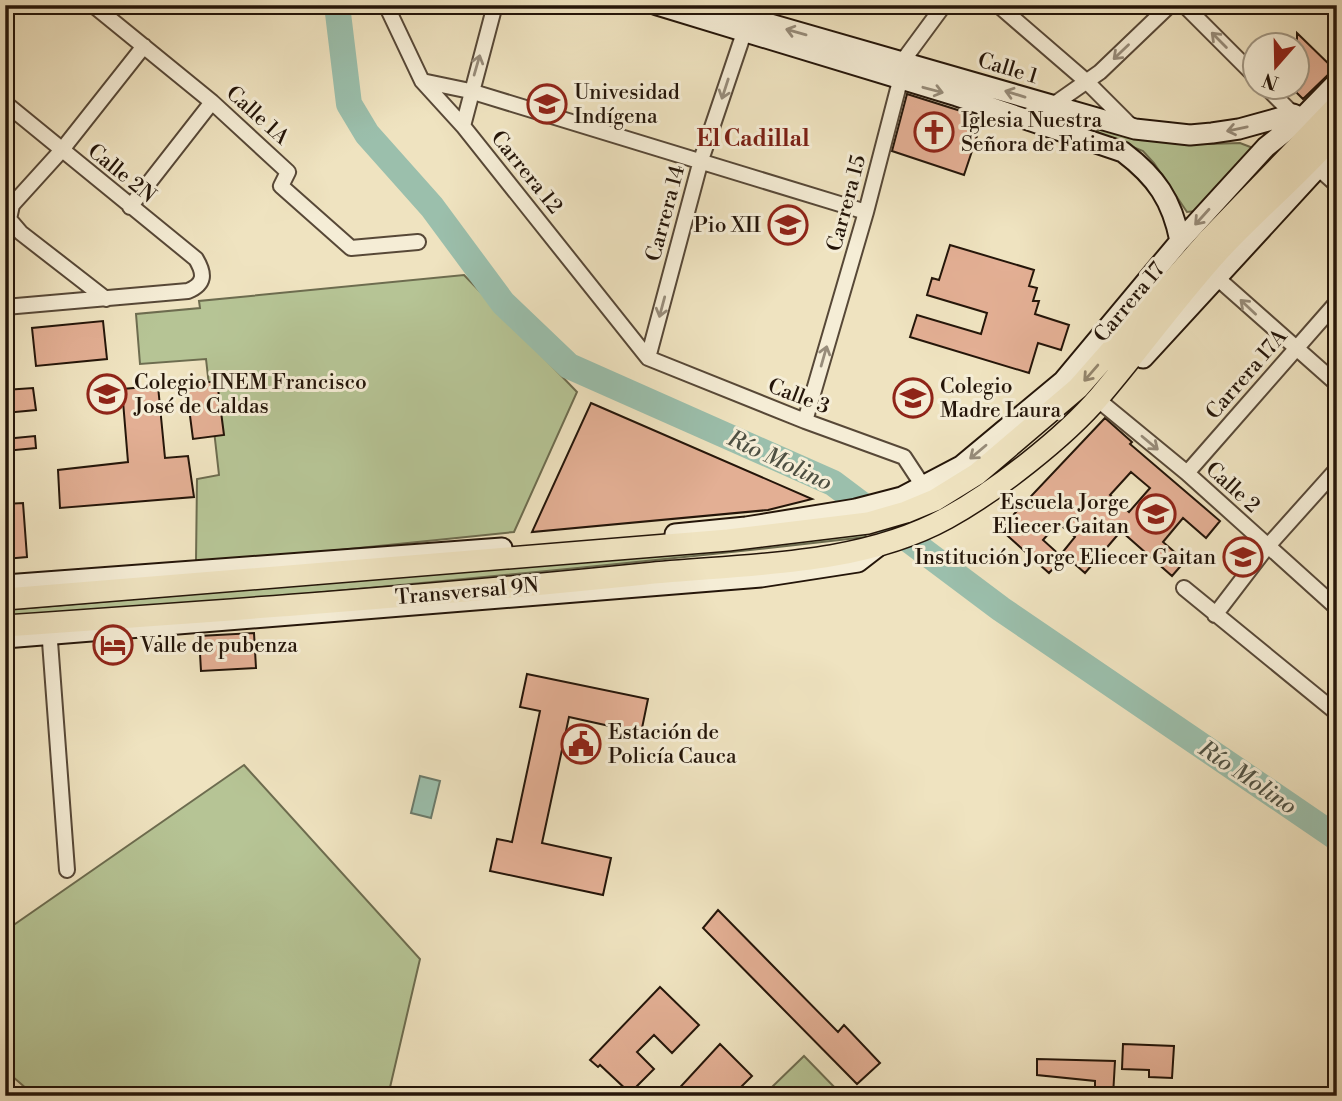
<svg xmlns="http://www.w3.org/2000/svg" width="1342" height="1101" viewBox="0 0 1342 1101" font-family="'Libre Bodoni',serif">
<rect width="100%" height="100%" fill="#efe3c0"/>
<filter id="stains"><feTurbulence type="fractalNoise" baseFrequency=".00286" numOctaves="4"/><feColorMatrix values="0 0 0 0 .2 0 0 0 0 .09 0 0 0 0 .02 0 0 0 .5 -.17"/></filter>
<radialGradient id="worn" r=".72"><stop offset=".6" stop-color="#630" stop-opacity="0"/><stop offset="1" stop-color="#630" stop-opacity=".3"/></radialGradient>
<path fill="#b6c495" stroke="#6d6c4f" stroke-width="2" d="M1094,127L1209,144L1240,143L1253,148L1196,211L1187,212L1154,163L1143,151L1099,133Z
M464,275L577,392L514,532L241,560L196,561L197,479L219,475L206,359L140,364L136,314L200,308L199,301Z
M863,529L866,537C579,570 293,596 5,620V610L441,573Z
M244,765L420,959L388,1096H35L5,1070V931Z
M804,1056L843,1096H783L773,1086Z"/>
<path fill="#9bbfac" stroke="#6b7b6b" stroke-width="2" d="M420,776L440,781L431,818L411,813Z"/>
<g fill="none" stroke-linecap="round" stroke-linejoin="round">
<path stroke="#9bbfac" stroke-width="26" d="M337,5L349,104L367,134L432,207L503,303L569,366L833,483L1001,609L1337,838"/>
</g>
<path fill="#e3af94" stroke="#241509" stroke-width="2" fill-rule="evenodd" d="M1297,33L1334,69L1303,99L1297,93Z
M907,94L983,118L964,175L892,151Z
M950,245L1034,270L1029,286L1037,288L1033,301H1039L1035,314L1069,325L1061,350L1038,343L1029,373L910,337L917,315L981,334L987,313L927,295L932,278L939,280Z
M103,321L107,359L36,366L32,328Z
M217,381L224,435L193,439L186,385Z
M158,386L165,458L188,456L194,497L60,508L58,470L128,462L122,389Z
M33,388L36,410L5,413V390Z
M591,403L812,499L768,510L532,532Z
M1105,418L1132,442L1130,444L1220,521L1206,538L1183,518L1163,542L1185,561L1172,576L1121,531L1085,573L1062,553L1075,537L1058,523L1043,540L1063,558L1049,573L1000,529ZM1131,472L1150,488L1129,512L1110,495Z
M35,436L36,448L5,451V439Z
M23,503L27,557L5,559V504Z
M254,633L256,668L201,671L199,636Z
M527,674L648,699L641,733L569,717L542,843L611,858L603,895L490,871L497,839L512,842L540,711L520,707Z
M718,910L838,1032L844,1025L880,1063L857,1084L703,928Z
M660,987L699,1025L672,1053L654,1035L637,1052L654,1069L630,1093L600,1065L598,1067L590,1060Z
M720,1044L752,1076L732,1096H672Z
M1123,1044L1174,1046L1172,1078L1149,1077V1070L1122,1069Z
M1037,1059L1115,1061L1113,1096H1095V1081L1037,1075Z"/>
<g fill="none" stroke-linecap="round" stroke-linejoin="round">
<g stroke="#574837" stroke-width="18">
<path id="street" d="M93,5L212,102L288,172L281,186L351,248L418,242
M386,5L422,81L463,126L648,358L805,421L904,457L923,486
M998,5L1086,81L1131,126
M1184,5L1254,75
M422,81L470,91L866,212
M1267,88L1293,114
M5,103L196,259C205,274 205,284 188,291L5,307
M1046,125L1053,105L1100,72L1170,5
M463,126L495,5
M1319,169L1337,185
M130,207L212,102
M1216,277L1337,384
M106,299L21,233L9,219L12,205L61,151L144,46
M648,358L701,160L749,18L762,5
M1097,399L1187,473L1337,608
M805,421L866,212L900,81L902,62L944,5
M1187,473L1337,302
M1184,588L1337,713
M1215,615L1267,547L1337,469
M49,628L67,870"/>
</g>
<g stroke="#241509" stroke-width="23">
<path id="secondary" d="M657,5L957,96L1123,152C1156,177 1172,200 1180,241
M704,5L1135,129L1190,135L1212,133L1239,129L1293,114L1302,118
M1143,358L1337,147
M675,534L746,527L856,509L902,497L961,466L1063,381L1180,241L1266,147L1302,118L1337,82
M5,585L502,548
M5,638L761,577L858,562L880,545"/>
</g>
<g stroke="#241509" stroke-width="24">
<path id="primary" d="M5,599L728,540L868,523L906,512L935,500L977,474L1078,388L1209,239L1337,106
M5,626C219,611 432,596 645,574C743,564 858,567 947,518C996,491 1064,438 1100,396C1141,348 1178,296 1220,250C1258,209 1301,174 1337,132"/>
</g>
<use href="#street" stroke="#f5edd6" stroke-width="14"/>
<use href="#secondary" stroke="#f5edd6" stroke-width="19"/>
<use href="#primary" stroke="#efe3c0" stroke-width="21"/>
</g>
<defs><path id="oneway-shaft" d="M-6 0H5M1.5-3L5.5 0L1.5 3" fill="none" stroke-width="1.6" stroke-linecap="round" stroke-linejoin="round" transform="scale(1.75)"/></defs>
<g stroke="#978c7a">
<use href="#oneway-shaft" transform="translate(796 32) rotate(-164)"/>
<use href="#oneway-shaft" transform="translate(1219 40) rotate(-135)"/>
<use href="#oneway-shaft" transform="translate(1121 52) rotate(136)"/>
<use href="#oneway-shaft" transform="translate(477 65) rotate(-74)"/>
<use href="#oneway-shaft" transform="translate(725 89) rotate(108)"/>
<use href="#oneway-shaft" transform="translate(933 90) rotate(15)"/>
<use href="#oneway-shaft" transform="translate(1015 94) rotate(-163)"/>
<use href="#oneway-shaft" transform="translate(1237 129) rotate(168)"/>
<use href="#oneway-shaft" transform="translate(1202 217) rotate(132)"/>
<use href="#oneway-shaft" transform="translate(662 307) rotate(105)"/>
<use href="#oneway-shaft" transform="translate(1248 307) rotate(-137)"/>
<use href="#oneway-shaft" transform="translate(824 356) rotate(-74)"/>
<use href="#oneway-shaft" transform="translate(1150 443) rotate(40)"/>
<use href="#oneway-shaft" transform="translate(978 452) rotate(140)"/>
</g>
<use stroke="#94866e" href="#oneway-shaft" transform="translate(1091 373) rotate(131)"/>
<defs>
<g id="university-ring" transform="scale(2.0125)"><circle r="9.5" fill="#f5edd6" stroke="#8f2418" stroke-width="1.5"/><path d="M0-5L7-2L0 1L-7-2ZM-4 1L0 2.5L4 1V4Q0 6-4 4Z" fill="#8f2418"/></g>
<g id="church-ring" transform="scale(2.0125)"><circle r="9.5" fill="#f5edd6" stroke="#8f2418" stroke-width="1.5"/><path d="M-1.2-6h2.4v3.5h3.3v2.4h-3.3V6h-2.4V-.1h-3.3v-2.4h3.3Z" fill="#8f2418"/></g>
<g id="school-ring" transform="scale(2.0125)"><circle r="9.5" fill="#f5edd6" stroke="#8f2418" stroke-width="1.5"/><path d="M0-5L7-2L0 1L-7-2ZM-4 1L0 2.5L4 1V4Q0 6-4 4Z" fill="#8f2418"/></g>
<g id="hotel-ring" transform="scale(2.0125)"><circle r="9.5" fill="#f5edd6" stroke="#8f2418" stroke-width="1.5"/><path d="M-6-4.5h1.5V1H6V5H4.5V3h-9V5H-6ZM-4 0a1.8 1.8 0 1 1 3.6 0ZM.5 0V-2.5h3Q6-2.5 6 0Z" fill="#8f2418"/></g>
<g id="civic-ring" transform="scale(2.0125)"><circle r="9.5" fill="#f5edd6" stroke="#8f2418" stroke-width="1.5"/><path d="M-.6-6.5H3V-4.5H.6V-3L4-1V1h2V6H-6V1h2V-1L-.6-3ZM-1.2 2.5V6h2.4V2.5Z" fill="#8f2418"/></g>
</defs>
<g fill-rule="evenodd">
<use href="#university-ring" x="547" y="104"/>
<use href="#church-ring" x="934" y="132"/>
<use href="#school-ring" x="788" y="225"/>
<use href="#university-ring" x="107" y="394"/>
<use href="#school-ring" x="913" y="398"/>
<use href="#school-ring" x="1156" y="514"/>
<use href="#school-ring" x="1243" y="557"/>
<use href="#hotel-ring" x="113" y="645"/>
<use href="#civic-ring" x="581" y="744"/>
</g>
<g text-anchor="middle" stroke-width="6" stroke-linejoin="round" paint-order="stroke">
<g font-size="21" fill="#241509" stroke="#f5edd6">
<text transform="translate(1008 68) rotate(17)" y="7">Calle 1</text>
<text transform="translate(258 115) rotate(42)" y="7">Calle 1A</text>
<text transform="translate(527 172) rotate(51)" y="7">Carrera 12</text>
<text transform="translate(122 173) rotate(39)" y="7">Calle 2N</text>
<text transform="translate(846 203) rotate(-75)" y="7">Carrera 15</text>
<text transform="translate(665 213) rotate(-75)" y="7">Carrera 14</text>
<text transform="translate(1129 302) rotate(-50)" y="7">Carrera 17</text>
<text transform="translate(1246 374) rotate(-49)" y="7">Carrera 17A</text>
<text transform="translate(799 396) rotate(21)" y="7">Calle 3</text>
<text transform="translate(1233 487) rotate(42)" y="7">Calle 2</text>
<text transform="translate(467 591) rotate(-5)" y="7">Transversal 9N</text>
</g>
<g font-size="21" fill="#241509" stroke="#f5edd6" text-anchor="start">
<text x="574" y="99">Univesidad<tspan x="574" dy="24">Indígena</tspan></text>
<text x="961" y="127">Iglesia Nuestra<tspan x="961" dy="24">Señora de Fatima</tspan></text>
<text x="761" y="232" text-anchor="end">Pio XII</text>
<text x="134" y="389">Colegio INEM Francisco<tspan x="134" dy="24">José de Caldas</tspan></text>
<text x="940" y="393">Colegio<tspan x="940" dy="24">Madre Laura</tspan></text>
<text x="1129" y="509" text-anchor="end">Escuela Jorge<tspan x="1129" dy="24">Eliecer Gaitan</tspan></text>
<text x="1216" y="564" text-anchor="end">Institución Jorge Eliecer Gaitan</text>
<text x="140" y="652">Valle de pubenza</text>
<text x="608" y="739">Estación de<tspan x="608" dy="24">Policía Cauca</tspan></text>
</g>
<g font-size="23" font-weight="bold" fill="#7a1f14" stroke="#f5edd6">
<text x="753" y="146">El Cadillal</text>
</g>
<g font-size="23" font-style="italic" fill="#4e5042" stroke="#f5edd6">
<text transform="translate(780 460) rotate(25)" y="8">Río Molino</text>
<text transform="translate(1248 777) rotate(34)" y="8">Río Molino</text>
</g>
</g>
<rect width="1342" height="1101" fill="none" stroke="#efe3c0" stroke-width="28"/>
<rect x="7" y="7" width="1328" height="1087" fill="none" stroke="#241509" stroke-width="3.5"/>
<rect x="14" y="14" width="1314" height="1073" fill="none" stroke="#241509" stroke-width="2"/>
<g transform="translate(1276 66) rotate(200)"><circle r="33" fill="#f5edd6" stroke="#a19784" stroke-width="2"/>
<path d="M0-5L12 26L0 18L-12 26Z" fill="#8f2418"/>
<text y="-10" font-size="19" font-weight="bold" text-anchor="middle" fill="#241509">N</text>
</g>
<rect width="100%" height="100%" filter="url(#stains)"/>
<rect width="100%" height="100%" fill="url(#worn)"/>
</svg>
